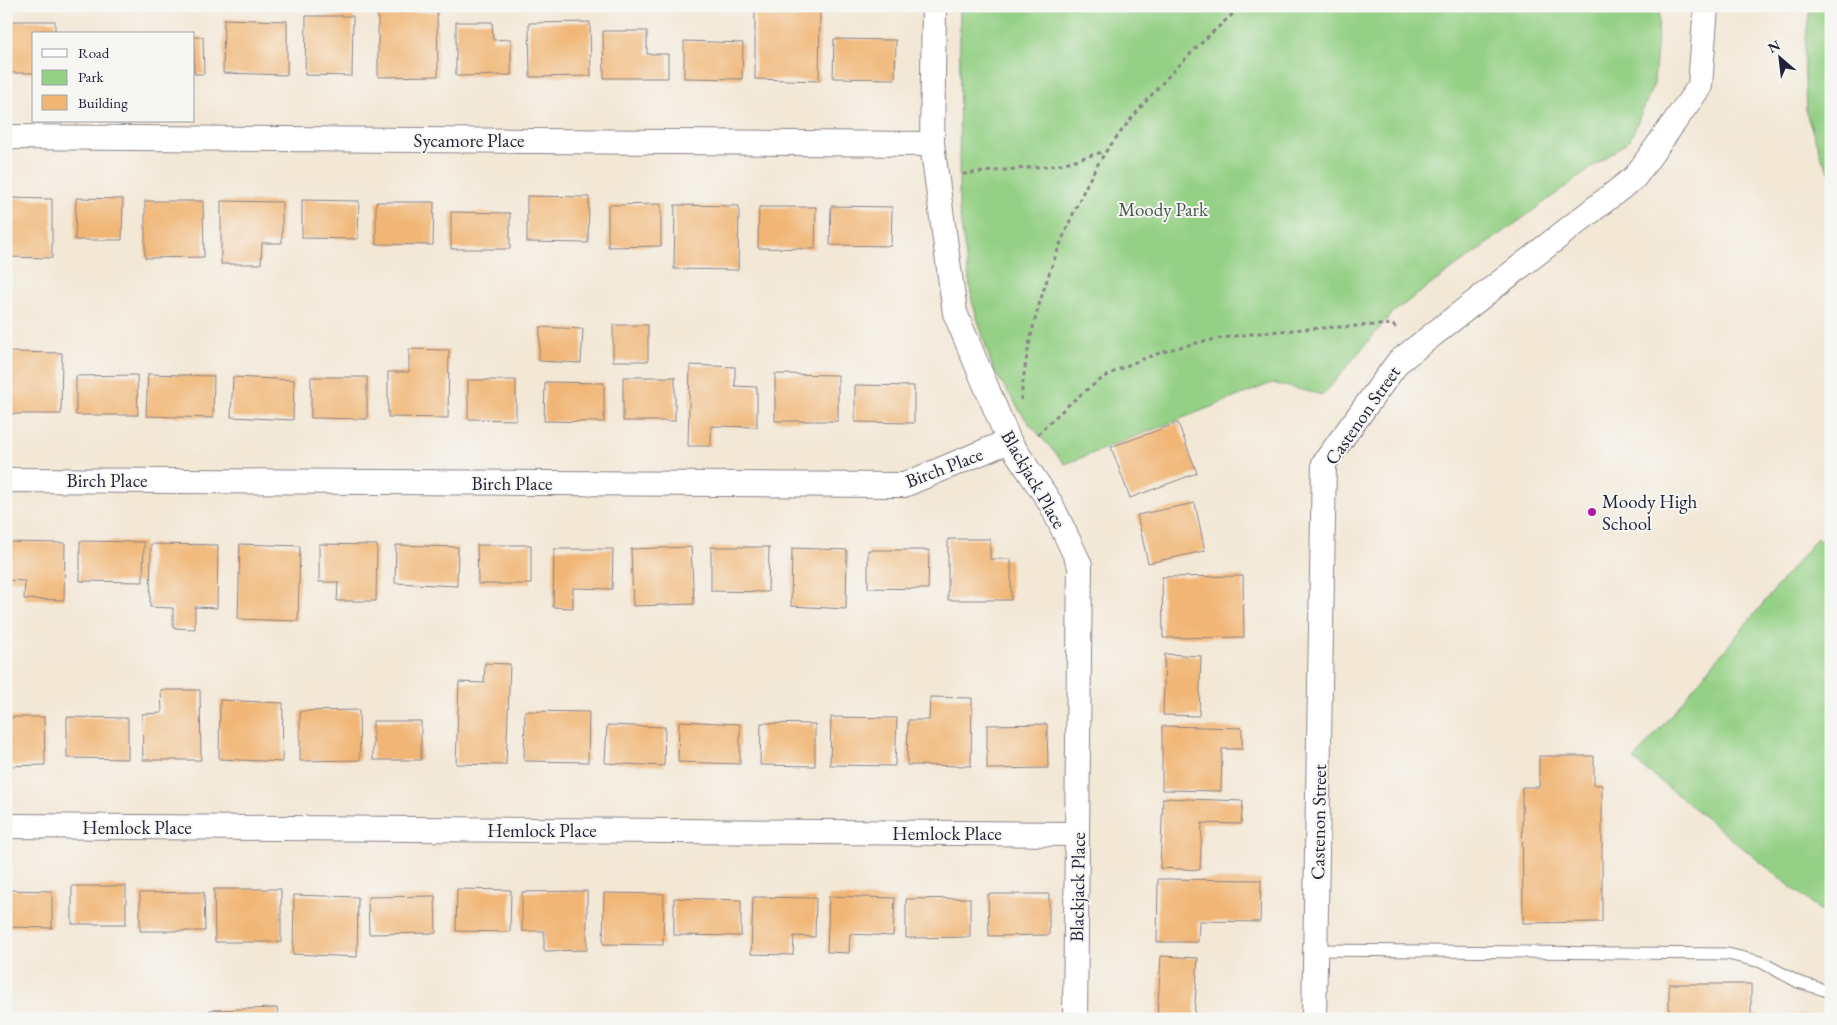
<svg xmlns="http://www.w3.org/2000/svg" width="1837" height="1025" viewBox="0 0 1837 1025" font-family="'EB Garamond',serif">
<rect width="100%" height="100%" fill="#f6f6f2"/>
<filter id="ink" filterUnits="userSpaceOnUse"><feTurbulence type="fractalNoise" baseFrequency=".02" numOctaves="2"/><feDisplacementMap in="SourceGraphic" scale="10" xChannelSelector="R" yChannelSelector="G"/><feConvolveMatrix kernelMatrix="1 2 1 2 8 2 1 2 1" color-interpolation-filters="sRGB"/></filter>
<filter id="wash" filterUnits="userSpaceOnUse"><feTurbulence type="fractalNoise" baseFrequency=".0096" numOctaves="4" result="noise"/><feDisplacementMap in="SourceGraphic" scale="20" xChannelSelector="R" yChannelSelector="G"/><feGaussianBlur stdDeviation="1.12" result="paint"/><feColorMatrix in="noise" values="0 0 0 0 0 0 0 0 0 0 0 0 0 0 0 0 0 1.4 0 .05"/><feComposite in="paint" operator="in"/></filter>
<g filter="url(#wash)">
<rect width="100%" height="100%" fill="#f3e7d5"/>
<path fill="#94d085" stroke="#5b7960" d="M960,6H1660L1654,84L1630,140L1392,313L1323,395L1272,383L1065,464L1026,420L993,369L972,301L959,210Z
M1810,6H1831V175L1822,159L1806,113L1804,53Z
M1817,538L1831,549V919L1634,760Z"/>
<g id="blocks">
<path fill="#f1b674" d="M755,6H776V9L820,10L819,81L755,79Z
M437,12L438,76L378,77V13Z
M306,16H353L352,76L305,75Z
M224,19L287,21V75L223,73Z
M6,21H55V34H34V73H6Z
M456,22H492L493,40L511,39V75L456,76Z
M590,22L591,76L530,77L529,23Z
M603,31H647V54H668V78H604Z
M194,37H203L204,74H194Z
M834,39L896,40L895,79L833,78Z
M684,41L743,43L742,79L684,78Z
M527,196L589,197L588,243L527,242Z
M6,198L52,199V258L6,257Z
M76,198L123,199L122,240H75Z
M302,200L359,201L358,239L302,238Z
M145,201H203L204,257L145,258Z
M221,201L282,202V243H262L261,264H221Z
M376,202H434L433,245L376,244Z
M661,204V246L608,247V205Z
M675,205L739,206L738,270L674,269Z
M831,206L892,207L891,246L830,245Z
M759,207H816L815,249L758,248Z
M451,212L510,213V249H451Z
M613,325H648V361H613Z
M540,327L583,329L581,363L539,361Z
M409,349L449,350L448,418L388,417V372H409Z
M6,352L62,353L61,414H6Z
M690,365L735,367V386L757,387V427L711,426V446H688Z
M148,374L214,376L213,418L146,416Z
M775,374L838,375V421H775Z
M137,375L138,415H76V376Z
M233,377L294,380L293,420L231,417Z
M311,377H367V419L311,418Z
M623,377H675V421H623Z
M468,380H516V420L468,419Z
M545,382L604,383V422L544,421Z
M855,385L914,386V423L855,422Z
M1178,423L1197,473L1130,498L1111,447Z
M1195,503L1205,551L1148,563L1137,515Z
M948,539H990V559H1011V600H948Z
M80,541L144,542L143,582L80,581Z
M6,542L65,543L64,600L24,599L25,581L6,580Z
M151,544L218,545L217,608L195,607V629L173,628V608L150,607Z
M240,544L300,546L298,621L238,619Z
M319,544L377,545L376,601H337L338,582H319Z
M396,545L458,547L457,586L395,583Z
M477,545H531V584H478Z
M691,547L694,604L633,606L631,549Z
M711,547H769L768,592L711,591Z
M792,548L847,550L846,609L791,606Z
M554,549H613L612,589L573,588V608L553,607Z
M868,550H929L928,589L868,588Z
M1243,576L1244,637L1163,638L1162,577Z
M1165,654L1201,656L1199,716L1163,715Z
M485,663L510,664L506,765L456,764L459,682L484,683Z
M161,690H200L201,760H143L142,714L162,713Z
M930,697L972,698L971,766L907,765L908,720H929Z
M220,700L283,703L282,762L219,759Z
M359,710L360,760L300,761V711Z
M525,711L589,712L588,762L524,761Z
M6,717H44L45,765L6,766Z
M67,717L128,718V759L67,758Z
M831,717L897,718L895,766L830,765Z
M373,721H421V760H373Z
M679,721L740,724V764L678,762Z
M761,723L815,724V766L760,765Z
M1047,724L1048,768L987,769V725Z
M607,725L665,727L664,766L605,763Z
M1162,726L1242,728V749H1222L1221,791L1162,790Z
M1539,756H1594V785H1602V922L1523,923L1522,787H1539Z
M1163,798L1243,801L1241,824L1202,823L1200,870L1160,868Z
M1158,879L1261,880L1260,922L1199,921L1198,942H1157Z
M72,886H126V924H72Z
M214,889H281V942H215Z
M457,889L511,890L510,932L456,931Z
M6,890L52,891V928L6,927Z
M587,891V950L544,951V931H522V892Z
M204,892L205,931H140V893Z
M604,893L664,894L663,945L603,944Z
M988,894H1049V935L989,936Z
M294,895L358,897L357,957L293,954Z
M435,896L436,933L369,934L368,897Z
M829,896L895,898L893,936L850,934L849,953L827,952Z
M753,897L816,898L815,937L794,936L793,955L751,954Z
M674,898L741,900V936L674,935Z
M970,898V937L906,938V899Z
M1161,956L1198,958L1194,1019H1157Z
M1669,984H1751V1015H1831V1019H1669Z
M277,1008L278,1019H211L210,1010Z"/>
</g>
</g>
<g filter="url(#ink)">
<use href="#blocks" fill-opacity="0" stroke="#8a8488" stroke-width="1"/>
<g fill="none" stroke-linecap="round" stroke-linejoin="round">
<g stroke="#8a8488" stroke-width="13">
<path id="service" d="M1315,950L1728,954L1761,962L1798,982L1831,992"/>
</g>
<g stroke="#8a8488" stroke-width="26">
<path id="minor" d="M934,6L932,144L955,313L1009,441L1051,504L1080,565L1075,1019
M6,137L932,144
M6,480L904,485L1009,441
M6,826L1077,834
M1314,1019L1324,463L1398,362L1635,177L1700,86L1706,6"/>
</g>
<path stroke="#8a8488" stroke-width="3" stroke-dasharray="4 4" stroke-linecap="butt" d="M963,174L1058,165L1106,151
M1021,400C1027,333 1046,275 1073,214C1083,192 1093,170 1107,150C1146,97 1192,49 1242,6
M1038,434C1060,412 1086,387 1114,372C1196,329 1302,330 1392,324L1397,329"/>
<use href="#service" stroke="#fff" stroke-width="11"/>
<use href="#minor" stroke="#fff" stroke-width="24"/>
</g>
</g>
<circle fill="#b5179e" stroke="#f6f6f2" stroke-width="2" cx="1592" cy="512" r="5"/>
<g text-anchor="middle" stroke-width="4" stroke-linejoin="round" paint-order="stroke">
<g font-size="19" fill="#22223b" stroke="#f6f6f2">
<text x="469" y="147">Sycamore Place</text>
<text transform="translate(1362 415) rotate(-55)" y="7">Castenon Street</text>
<text transform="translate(944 467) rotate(-21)" y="7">Birch Place</text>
<text transform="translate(1034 479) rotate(60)" y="7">Blackjack Place</text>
<text x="107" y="487">Birch Place</text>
<text x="512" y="490">Birch Place</text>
<text transform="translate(1318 822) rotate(-89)" y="7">Castenon Street</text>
<text x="137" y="834">Hemlock Place</text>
<text x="542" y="837">Hemlock Place</text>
<text x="947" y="840">Hemlock Place</text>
<text transform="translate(1077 887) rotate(-89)" y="7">Blackjack Place</text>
</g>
<g font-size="19" fill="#445651" stroke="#f6f6f2">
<text x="1163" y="216">Moody Park</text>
</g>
<g font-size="19" fill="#22223b" stroke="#f6f6f2" text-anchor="start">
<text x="1602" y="508">Moody High<tspan x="1602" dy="22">School</tspan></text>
</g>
</g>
<rect width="1837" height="1025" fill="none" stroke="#f6f6f2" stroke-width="25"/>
<rect x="32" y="32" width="162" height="90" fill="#f6f6f2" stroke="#a1a1a9"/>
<rect x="42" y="49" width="25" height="8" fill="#ffffff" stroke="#a1a1a9"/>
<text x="78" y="58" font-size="15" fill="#22223b">Road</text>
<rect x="42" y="70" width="25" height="15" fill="#94d085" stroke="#a1a1a9"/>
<text x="78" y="82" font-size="15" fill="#22223b">Park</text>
<rect x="42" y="95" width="25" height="15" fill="#f1b674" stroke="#a1a1a9"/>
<text x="78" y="108" font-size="15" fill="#22223b">Building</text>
<g transform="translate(1780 58) rotate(332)" stroke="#f6f6f2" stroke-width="4" paint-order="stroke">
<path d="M0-4L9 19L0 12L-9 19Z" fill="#22223b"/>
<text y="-8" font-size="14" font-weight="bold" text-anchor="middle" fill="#22223b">N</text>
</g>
</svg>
